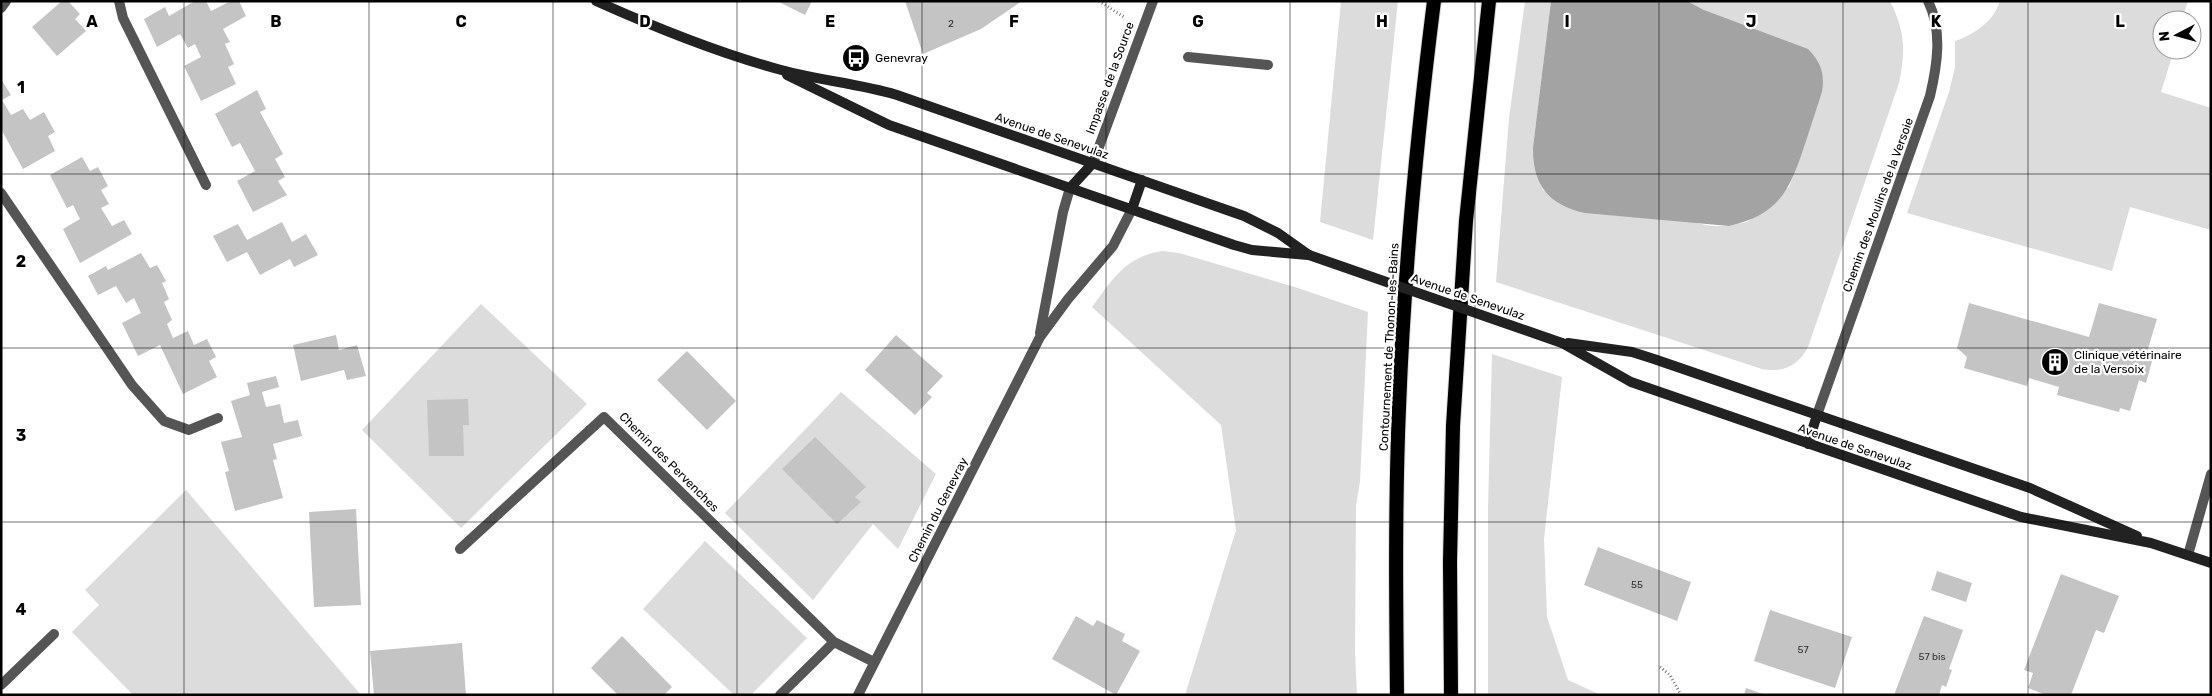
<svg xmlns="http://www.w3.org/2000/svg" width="2212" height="696" viewBox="0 0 2212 696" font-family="Rubik,sans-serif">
<rect width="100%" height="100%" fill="#fff"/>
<path fill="#dcdcdc" d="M1341,1H1398L1373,240L1320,222Z
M1525,1H1551L1533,147C1532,164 1535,176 1544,191L1711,226H1729L1747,222L1789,187L1822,92L1704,10L1687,1H1890C1905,31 1906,51 1899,83L1808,347C1798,366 1783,373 1762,369L1496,282L1509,118Z
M2000,1H2188L2182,20H2162V50H2174L2161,92L2211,108V230L2130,207L2112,271L1907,213L1949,92L1955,67V41C1975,34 1993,22 2000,1Z
M1162,251L1179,253L1298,288L1368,312L1360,481L1356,506L1355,651L1357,695H1185L1236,530L1221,425L1092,307C1113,279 1125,257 1162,251Z
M481,304L587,404L461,528L362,430Z
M1492,354L1562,377L1544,539L1547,617L1568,680L1601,695H1488V507Z
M841,392L936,474L898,549L873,524L813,600L725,513Z
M186,490L361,695H133L72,632L99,605L85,590Z
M705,541L807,638L751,695H734L643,609Z"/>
<path fill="#a3a3a3" d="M1551,1H1687L1704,10L1808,49C1821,62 1825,74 1822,92C1816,110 1810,129 1804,147C1789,192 1778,215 1729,226L1585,213C1548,205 1532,184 1533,147Z"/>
<path fill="#c4c4c4" d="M62,1H68L80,14L75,19L86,31L57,56L32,27Z
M195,1H206L211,11L231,1H239L246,16L223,29L230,42L225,44L234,64L228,67L236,84L201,101L184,66L201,57L195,44L188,48L180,34L157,47L144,19L165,7L169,16Z
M777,1H812L805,15Z
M905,1H1022L981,29L923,54Z
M1,79L11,95L2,100L11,115L23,109L30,120L44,112L55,132L48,136L55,151L23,169L1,129Z
M257,90L266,109L260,112L283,154L275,159L285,177L278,181L287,195L253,212L237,181L255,171L240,143L232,147L215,114Z
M82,157L90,171L98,167L108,186L101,190L109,204L101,208L112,226L124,220L132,234L80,263L63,229L80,219L73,205L67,208L50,175Z
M282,222L292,242L306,234L318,255L294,267L290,259L260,275L247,252L227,262L213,236L238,224L247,240Z
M141,253L150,268L157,265L166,281L162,283L169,299L164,302L172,320L167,324L173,338L188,331L194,345L207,339L216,357L209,361L217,377L183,394L160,345L138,356L122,323L141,313L134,298L126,303L116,286L98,295L88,276L106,266L108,270Z
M1969,303L2089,337L2099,303L2157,319L2147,352L2154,354L2146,383L2139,380L2130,411L2120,408L2119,412L2057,395L2059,387L2029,378L2027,386L1964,368L1967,357L1957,348Z
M336,335L339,350L357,345L366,376L347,380L344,370L301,381L293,345Z
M896,335L943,376L927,393L932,397L915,415L865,370Z
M687,351L736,401L707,430L657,380Z
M276,376L279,387L262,392L266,407L280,404L284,423L298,420L302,436L273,444L277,459L273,460L283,498L235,511L225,472L229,471L221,442L242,437L231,401L250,395L247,383Z
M468,399L469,425H463L464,456H429L427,400Z
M815,437L866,487L855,497L861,502L837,524L782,469Z
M356,509L361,605L314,607L309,512Z
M1598,547L1691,582L1677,621L1584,585Z
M1937,571L1972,583L1966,602L1931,590Z
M2061,574L2119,596L2104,633L2096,630L2071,695H2046L2028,688L2033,673L2024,670Z
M1770,610L1852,637L1835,688L1754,661Z
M1076,616L1093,626L1097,620L1125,634L1122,641L1140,651L1116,695L1052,659Z
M1924,616L1963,630L1949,669L1952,670L1946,687L1942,685L1939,695H1894Z
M622,636L672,687L664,695H618L591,668Z
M462,643L466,695H374L370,651Z
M1746,688L1763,694V695H1744Z"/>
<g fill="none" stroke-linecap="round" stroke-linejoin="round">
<g stroke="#dbdbdb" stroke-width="16">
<path id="trunk" d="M1397,695C1396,599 1395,503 1399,408C1404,272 1417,136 1434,1
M1451,695L1450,562L1453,426L1466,221L1489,1"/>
</g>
<path stroke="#777" stroke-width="3" stroke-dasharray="1 2.5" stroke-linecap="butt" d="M1099,1L1124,17
M1660,667L1670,675L1681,695"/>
<path stroke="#555" stroke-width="10" d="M119,1L123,18L206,185
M1188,57L1268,65
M1,193L132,385L164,421L189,430L218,418
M2188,555L2211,474
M1,685L54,634"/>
<path stroke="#555" stroke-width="10" d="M1,8L6,1
M1093,163L1153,1
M1040,333L1063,212L1070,188
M1817,415L1930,96C1937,66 1943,31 1928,1
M460,549L604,417L834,642
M780,695L834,642L874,662
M858,695L1040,337L1068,299L1113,246L1132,209"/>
<path stroke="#222" stroke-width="10" d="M596,1C654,27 713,51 774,68C814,80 857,83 897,95L1244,216L1278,233L1309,255
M787,75L889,125L1234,245L1252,250L1308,255
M1070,188L1093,163
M1132,209L1142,180
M1562,343L1631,382L2021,517L2151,543L2211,563
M1568,343L1632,352L1654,359L2030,488L2137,536
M1808,444L1817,415"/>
<use href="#trunk" stroke="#000" stroke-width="14"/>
<path stroke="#222" stroke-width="10" d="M1309,255L1562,343"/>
</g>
<path fill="none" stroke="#000" stroke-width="1" stroke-opacity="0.55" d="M184,1V695M369,1V695M553,1V695M737,1V695M922,1V695M1106,1V695M1290,1V695M1475,1V695M1659,1V695M1843,1V695M2028,1V695M1,174H2211M1,348H2211M1,522H2211"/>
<defs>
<g id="bus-disc" transform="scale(1.4375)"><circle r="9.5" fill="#000" stroke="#fff"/><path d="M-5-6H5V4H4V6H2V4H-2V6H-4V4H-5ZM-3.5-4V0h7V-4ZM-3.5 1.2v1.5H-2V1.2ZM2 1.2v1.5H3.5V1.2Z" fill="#fff"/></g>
<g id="building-disc" transform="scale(1.4375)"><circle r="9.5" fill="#000" stroke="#fff"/><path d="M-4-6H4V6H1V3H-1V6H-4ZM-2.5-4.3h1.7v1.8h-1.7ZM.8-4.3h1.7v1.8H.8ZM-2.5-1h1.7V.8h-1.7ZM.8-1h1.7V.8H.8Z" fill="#fff"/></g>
</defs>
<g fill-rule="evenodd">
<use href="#bus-disc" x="856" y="58"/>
<use href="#building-disc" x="2055" y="362"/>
</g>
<g text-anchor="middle" stroke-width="4.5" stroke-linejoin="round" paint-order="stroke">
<g font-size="10" fill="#313131">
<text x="951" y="27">2</text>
<text x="1637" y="588">55</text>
<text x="1803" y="653">57</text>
<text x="1932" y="660">57 bis</text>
</g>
<g font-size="12" fill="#000" stroke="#fff" text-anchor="start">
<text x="875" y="62">Genevray</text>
<text x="2074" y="359">Clinique vétérinaire<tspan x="2074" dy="14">de la Versoix</tspan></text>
</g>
<g font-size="12" fill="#000" stroke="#fff">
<text transform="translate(1110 78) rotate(-70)" y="4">Impasse de la Source</text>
<text transform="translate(1052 136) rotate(19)" y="4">Avenue de Senevulaz</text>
<text transform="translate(1878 205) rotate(-70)" y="4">Chemin des Moulins de la Versoie</text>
<text transform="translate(1468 297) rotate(19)" y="4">Avenue de Senevulaz</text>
<text transform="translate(1389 347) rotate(-87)" y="4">Contournement de Thonon-les-Bains</text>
<text transform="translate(1855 447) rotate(19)" y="4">Avenue de Senevulaz</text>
<text transform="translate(669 462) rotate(45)" y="4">Chemin des Pervenches</text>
<text transform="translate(938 510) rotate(-63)" y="4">Chemin du Genevray</text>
</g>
</g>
<g font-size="16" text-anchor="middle" font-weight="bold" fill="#000" stroke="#fff" stroke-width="4.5" stroke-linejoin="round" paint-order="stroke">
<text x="92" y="27">A</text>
<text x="276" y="27">B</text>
<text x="461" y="27">C</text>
<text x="645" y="27">D</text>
<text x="830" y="27">E</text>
<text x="1014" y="27">F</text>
<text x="1198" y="27">G</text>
<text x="1382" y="27">H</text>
<text x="1567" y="27">I</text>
<text x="1751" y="27">J</text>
<text x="1936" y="27">K</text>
<text x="2120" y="27">L</text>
<text x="21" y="93">1</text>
<text x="21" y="267">2</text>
<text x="21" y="441">3</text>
<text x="21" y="615">4</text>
</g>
<rect width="2212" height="696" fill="none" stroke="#000000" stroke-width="5"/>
<g transform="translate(2177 35) rotate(264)"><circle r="24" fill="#ffffff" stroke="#999999"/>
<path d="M0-4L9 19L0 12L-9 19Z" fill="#000000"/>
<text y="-8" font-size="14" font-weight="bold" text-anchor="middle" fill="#000000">N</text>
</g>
</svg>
